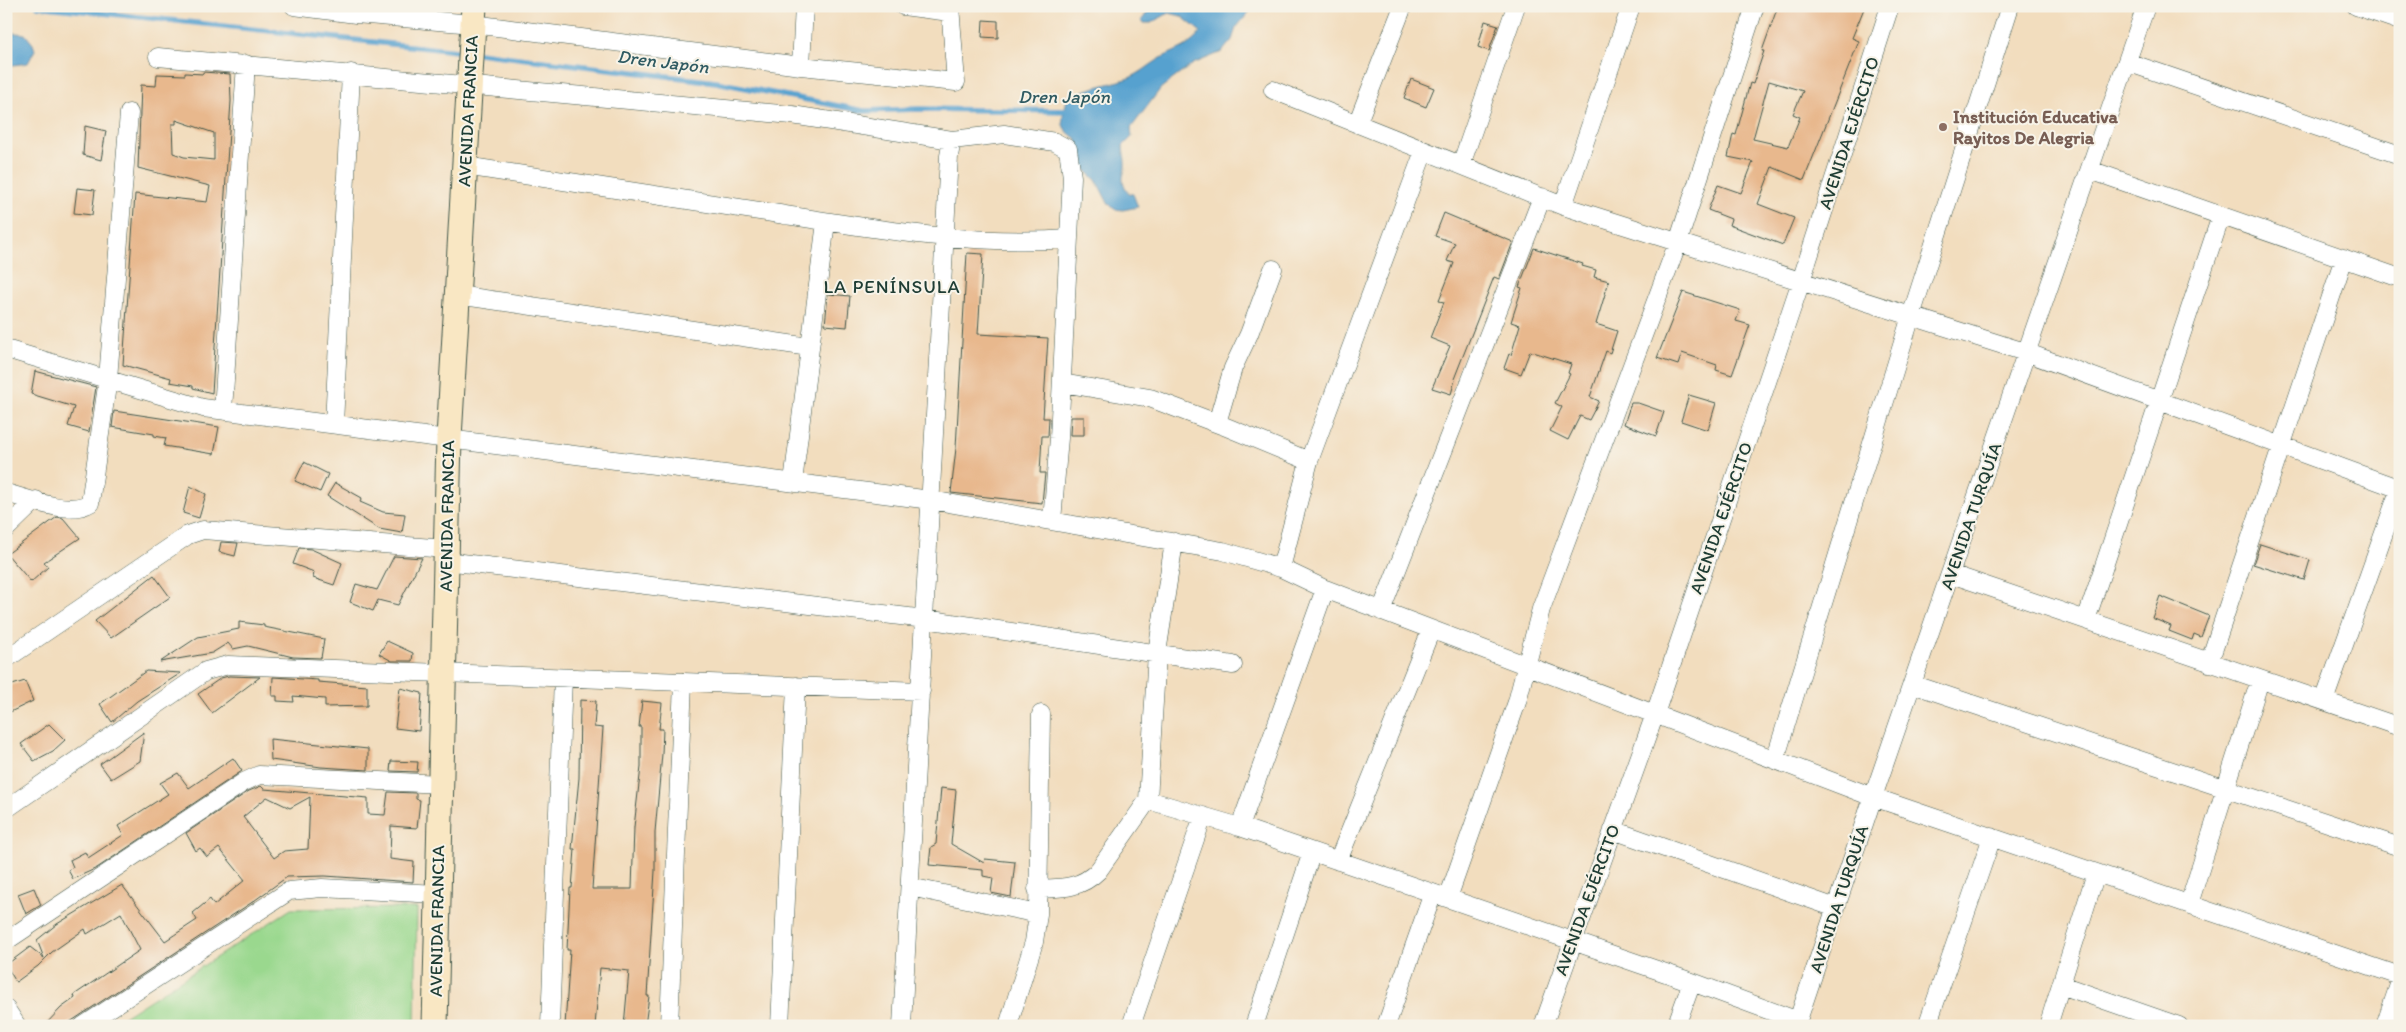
<svg xmlns="http://www.w3.org/2000/svg" width="2406" height="1032" viewBox="0 0 2406 1032" font-family="Itim,sans-serif">
<rect width="100%" height="100%" fill="#f7f3e8"/>
<filter id="ink" filterUnits="userSpaceOnUse"><feTurbulence type="fractalNoise" baseFrequency=".02" numOctaves="2"/><feDisplacementMap in="SourceGraphic" scale="10" xChannelSelector="R" yChannelSelector="G"/><feConvolveMatrix kernelMatrix="1 2 1 2 8 2 1 2 1" color-interpolation-filters="sRGB"/></filter>
<filter id="wash" filterUnits="userSpaceOnUse"><feTurbulence type="fractalNoise" baseFrequency=".0096" numOctaves="4" result="noise"/><feDisplacementMap in="SourceGraphic" scale="20" xChannelSelector="R" yChannelSelector="G"/><feGaussianBlur stdDeviation="1.12" result="paint"/><feColorMatrix in="noise" values="0 0 0 0 0 0 0 0 0 0 0 0 0 0 0 0 0 1.4 0 .05"/><feComposite in="paint" operator="in"/></filter>
<g filter="url(#wash)">
<rect width="100%" height="100%" fill="#f2ddbe"/>
<path fill="#9ad88e" stroke="#5c8a61" d="M417,908L415,1026H110L291,909Z"/>
<path fill="#57a1cf" stroke="#3b6f82" d="M1152,6H1254L1236,28L1232,40L1222,52L1193,64L1161,88L1131,128L1132,137L1123,146C1123,152 1125,156 1125,162C1126,177 1118,175 1128,193L1133,194L1138,207L1123,210L1114,209L1108,203L1096,180L1078,164L1075,155L1077,139C1056,126 1063,120 1067,99C1086,87 1105,86 1126,79C1139,75 1150,64 1163,57C1178,49 1190,47 1201,32L1181,16L1169,13L1151,23H1144L1141,21Z
M6,32L25,34L33,44L35,50L28,63L6,66Z"/>
<g fill="none" stroke-linecap="round" stroke-linejoin="round">
<path stroke="#57a1cf" stroke-width="5.5" d="M38,6L466,52
M478,53L716,82L864,111L918,109L1072,111"/>
</g>
<g id="blocks">
<path fill="#e8b88d" fill-rule="evenodd" d="M1778,6H1865L1852,38L1859,41L1804,180L1772,167L1758,204L1794,218L1783,245L1729,225L1731,219L1708,210L1718,185L1741,193L1753,162L1728,157L1733,134L1736,135L1750,83L1753,84L1764,51H1762ZM1769,81L1803,91L1793,114L1800,117L1788,147L1753,139Z
M983,20L998,21V38L982,37Z
M1485,21L1498,25L1489,51L1478,47Z
M203,72L230,74L231,101L212,393L193,388V386L170,382L171,378L123,365L135,194L207,202L210,186L138,168L141,85L156,86L157,74L185,75V73L203,74ZM176,120L214,133V160L184,157L173,153L172,124H176Z
M1411,79L1434,88L1426,107L1404,98Z
M85,126L106,131L101,160L83,155Z
M77,188L95,190L92,215L74,213Z
M1444,213L1513,242L1499,279L1494,277L1454,379L1455,380L1451,394L1432,388L1450,346L1430,338L1444,302L1439,301L1454,263L1447,261L1455,243L1435,236Z
M1534,248L1583,264L1582,266L1596,270L1594,277L1609,281L1596,324L1617,331L1610,353L1606,351L1590,397L1599,401L1589,420L1580,416L1568,440L1550,431L1562,407L1555,403L1570,374L1568,373L1571,364L1530,351L1521,374L1504,368L1509,354L1511,355L1520,325L1511,322L1522,288L1519,287Z
M967,253L983,254L978,334L1048,338L1043,418H1049L1048,436H1042L1040,473H1045L1042,503L951,493L956,448Z
M1683,292L1740,310L1736,321L1750,325L1732,375L1716,370L1717,365L1682,353L1678,365L1657,358Z
M828,294L850,296L847,327L825,325Z
M35,371L96,387L89,432L68,426L74,407L31,394Z
M1689,395L1716,403L1708,430L1681,421Z
M1631,403H1638L1664,412L1656,436L1624,424Z
M114,411L219,427L214,454L164,446L166,438L154,436V434L112,427Z
M1071,417H1084V435H1070Z
M304,462L328,474L320,492L295,481Z
M335,483L362,498L360,502L383,512L405,514L402,533L379,529L327,496Z
M190,486L206,494L199,518L183,513Z
M57,517L63,518L80,538L44,562L48,567L31,582L7,554Z
M221,542L238,543L235,556L219,552Z
M2260,544L2310,560L2304,580L2253,564Z
M299,548L311,549L342,563L334,585L313,578L314,572L293,564Z
M394,556L422,558L398,605L378,600L373,611L350,602L356,584L377,590Z
M154,575L170,597L111,638L95,621Z
M2160,596L2209,616L2201,637L2194,634L2192,640L2169,631L2171,626L2152,618Z
M239,622L264,625V627L324,639L321,658L293,657L248,646L233,649L228,643L212,653L160,662L198,637L239,629Z
M387,641L413,653L412,661H392L379,654Z
M146,671L181,673L137,701L112,722L100,704Z
M229,676L260,677L212,713L198,694L221,678Z
M273,677L318,680V682L367,686V706L325,707V699L293,696L294,702L277,701V696H272Z
M25,681L33,701L6,714V687Z
M400,688L422,693L419,731L395,728Z
M580,700L596,701L594,727L603,728L592,889H632L634,827L641,767V727H639L642,701L662,703L659,729H663L662,754L655,832V871L647,996H649L645,1026H624L629,971L600,968L595,1026H565L570,950H567L570,888H572L575,849H572L579,778Z
M49,724L65,740L53,751L34,761L21,744Z
M144,732L140,761L111,779L100,764Z
M270,739L368,749V770L321,767L271,760Z
M233,758L242,771L97,868L73,879L68,870L73,867L70,860L85,852L88,858L123,835L118,826L168,794L160,783L178,773L189,788Z
M391,761L418,762L417,772L390,771Z
M261,786L264,789L368,798V814L385,815L388,792L416,793V799L420,800L417,828L391,826L390,859L414,862L413,882L325,876L287,877L251,903L64,1026H44L61,1008L75,998L74,995L140,950L121,913L87,934L85,929L52,952L38,966L16,982L6,965L30,947L44,958L37,940L57,924L122,885L165,941L197,920L193,913L210,899L214,905L245,880L219,848L207,857L200,848L196,851L186,833L249,791ZM267,797L290,808L310,797L308,849L284,851L274,858L243,817Z
M941,788L956,790L951,844L984,863L985,859L1015,862L1011,897L991,893L993,878L983,876V870L929,865L931,847L936,844Z
M34,888L41,905L26,914L18,894Z"/>
</g>
</g>
<g filter="url(#ink)">
<use href="#blocks" fill-opacity="0" stroke="#3f5549" stroke-width="1"/>
<g fill="none" stroke-linecap="round" stroke-linejoin="round">
<g stroke="#3f5549" stroke-width="19">
<path id="street" d="M294,6L356,14L473,24L801,66L956,82L950,6
M903,6L950,12
M2356,6L2400,21
M158,57L792,115L952,140L1004,134L1055,142L1068,149L1072,177L1059,438L1052,521
M2127,62L2400,155
M801,66L804,6
M1273,90L1563,206L2028,353L2400,489
M1357,124L1403,6
M1461,165L1516,6
M465,166C570,182 674,198 779,214C874,229 972,246 1069,239
M2090,170L2400,278
M1563,206L1631,6
M457,295L809,347
M6,349L203,408L931,500L1223,551L1281,568L1325,589L1873,797L2400,976
M1062,383L1150,398L1224,426L1309,461
M223,410L246,64
M1217,423L1233,368L1249,334L1273,269
M334,424L351,73
M793,482L826,222
M6,493C29,499 69,516 90,503L108,379L129,113
M6,529L36,500
M446,561L925,619L1233,665
M1281,568L1309,461L1424,151
M1951,574L2400,727
M1381,611L1542,197
M2086,620L2221,216
M6,659L188,535L203,530L446,549
M2209,663L2344,258
M1912,684L2400,847
M2324,701L2400,488
M1775,760L1911,316L2010,6
M1148,800L1240,827L1692,982L1798,1021
M6,809L206,671L228,665L921,691
M1240,827L1325,589
M1613,830L1836,908
M1338,861L1431,630
M910,887L1038,914
M1037,889C1061,888 1080,889 1098,871L1148,800L1157,653L1174,542
M1448,898L1517,702L1541,609L1678,242L1755,6
M2189,904L2260,680
M6,941L244,782L259,775L441,784
M2061,985L2179,1026
M6,1009L17,1026
M83,1026L289,891L322,888L438,894
M550,1026L563,678
M669,1026L683,682
M780,1026L796,686
M902,1026L949,156L952,140
M1008,1026L1034,942L1038,914L1041,714
M1131,1026L1203,816
M1254,1026L1312,852
M1386,1026L1433,893
M1543,1026L1655,714L1801,281L1890,6
M1676,1026L1692,982
M1796,1026L1873,797L2146,6
M1927,1026L1992,837
M2048,1026L2096,873
M2385,1026L2400,982"/>
</g>
<g stroke="#3f5549" stroke-width="27">
<path id="secondary" d="M435,1026L449,438L474,6"/>
</g>
<use href="#street" stroke="#fff" stroke-width="18"/>
<use href="#secondary" stroke="#f9e7c3" stroke-width="25"/>
</g>
</g>
<circle fill="#8d6e63" stroke="#f7f3e8" stroke-width="2" cx="1943" cy="127" r="5"/>
<g text-anchor="middle" stroke-width="4" stroke-linejoin="round" paint-order="stroke">
<g font-size="18" fill="#1f3d34" stroke="#f7f3e8">
<text transform="translate(468 111) rotate(-87)" y="6">AVENIDA FRANCIA</text>
<text transform="translate(1849 133) rotate(-72)" y="6">AVENIDA EJÉRCITO</text>
<text transform="translate(447 516) rotate(-89)" y="6">AVENIDA FRANCIA</text>
<text transform="translate(1971 516) rotate(-71)" y="6">AVENIDA TURQUÍA</text>
<text transform="translate(1721 518) rotate(-71)" y="6">AVENIDA EJÉRCITO</text>
<text transform="translate(1839 899) rotate(-72)" y="6">AVENIDA TURQUÍA</text>
<text transform="translate(1587 900) rotate(-70)" y="6">AVENIDA EJÉRCITO</text>
<text transform="translate(437 921) rotate(-89)" y="6">AVENIDA FRANCIA</text>
</g>
<g font-size="18" font-weight="bold" fill="#785e54" stroke="#f7f3e8" text-anchor="start">
<text x="1953" y="123">Institución Educativa<tspan x="1953" dy="21">Rayitos De Alegria</tspan></text>
</g>
<g font-size="19" font-style="italic" fill="#305b62" stroke="#f7f3e8">
<text transform="translate(663 61) rotate(7)" y="7">Dren Japón</text>
<text x="1064" y="103">Dren Japón</text>
</g>
<g font-size="19" letter-spacing="1" fill="#1f3d34" stroke="#f7f3e8">
<text x="892" y="293">LA PENÍNSULA</text>
</g>
</g>
<rect width="2406" height="1032" fill="none" stroke="#f7f3e8" stroke-width="25"/>
</svg>
